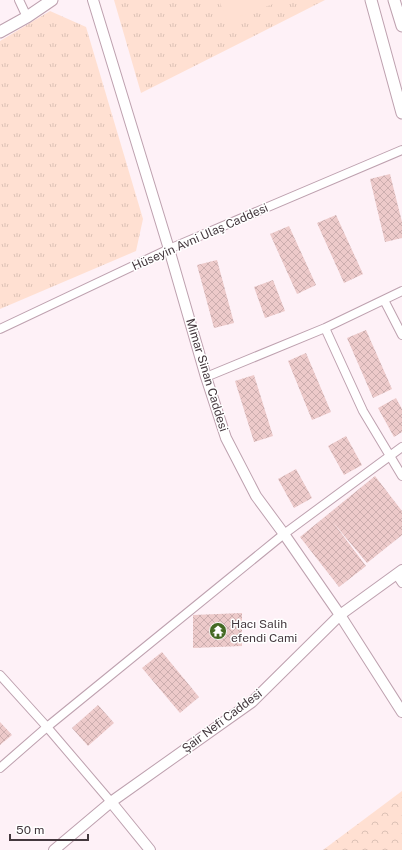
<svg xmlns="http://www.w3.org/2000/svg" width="402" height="850" viewBox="0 0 402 850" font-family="'Public Sans',sans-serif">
<defs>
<pattern id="grass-tufts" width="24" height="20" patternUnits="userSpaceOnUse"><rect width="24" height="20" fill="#ffe0d2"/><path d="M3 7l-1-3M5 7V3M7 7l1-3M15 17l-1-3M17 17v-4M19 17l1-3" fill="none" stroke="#dcc1b5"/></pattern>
<pattern id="park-crowns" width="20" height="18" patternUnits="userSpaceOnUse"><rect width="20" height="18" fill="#ffe0d2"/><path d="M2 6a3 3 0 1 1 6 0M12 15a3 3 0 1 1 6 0" fill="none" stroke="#dcc1b5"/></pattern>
<pattern id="building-cross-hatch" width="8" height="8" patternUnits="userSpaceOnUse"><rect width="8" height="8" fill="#edcaca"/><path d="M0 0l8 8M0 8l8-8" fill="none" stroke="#ccaeaf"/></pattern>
</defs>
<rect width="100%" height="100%" fill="#fef1f7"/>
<path fill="url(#grass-tufts)" d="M114,0H325L141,93Z
M50,11L86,27L143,219L136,251L0,309V41Z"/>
<path fill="url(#park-crowns)" d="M402,791V850H323Z"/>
<path fill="#ffe0d2" d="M219,0H284L227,21Z"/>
<path fill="url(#building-cross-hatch)" d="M390,174L402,222V238L385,242L370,179Z
M336,215L363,274L344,283L317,223Z
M289,226L316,285L297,294L270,234Z
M217,260L234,323L214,328L197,265Z
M273,280L285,311L265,318L254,287Z
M366,330L392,389L373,398L347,338Z
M306,353L331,412L312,420L288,361Z
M254,375L273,436L254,442L235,381Z
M396,398L402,409V432L394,437L378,408Z
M346,436L362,465L344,475L328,446Z
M296,469L312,498L294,508L278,479Z
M375,476L402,511V535L367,563L332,521L366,566L339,587L300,537Z
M242,613V646L193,648V615Z
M162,652L199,697L180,713L142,668Z
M98,705L114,723L88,746L72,728Z
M0,722L12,735L0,745Z"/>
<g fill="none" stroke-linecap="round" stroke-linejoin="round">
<g stroke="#bea1af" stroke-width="10">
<path id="minor" d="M19,0L27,17
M384,300L402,335
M325,328L363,411L402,476
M0,329L169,249L402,150
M206,377L325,328L402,291
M396,574L402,583
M0,675L47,727L111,802
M0,768L47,727L284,534L402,447"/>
</g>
<g stroke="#bea1af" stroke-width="12">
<path id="tertiary" d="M93,0L169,249L206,377L226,438L256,496L284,534L340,615L402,712
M111,802L150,850
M54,850L111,802L252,702L340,615L402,570"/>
</g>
<g stroke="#bea1af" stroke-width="13">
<path id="secondary" d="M371,0L402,113
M394,0L402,26
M0,32L27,17L52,0"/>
</g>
<use href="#minor" stroke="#fff" stroke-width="8"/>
<use href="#tertiary" stroke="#fff" stroke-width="10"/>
<use href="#secondary" stroke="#fff" stroke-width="11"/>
</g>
<defs>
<g id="temple-disc" transform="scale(0.9)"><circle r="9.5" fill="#446923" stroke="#fff"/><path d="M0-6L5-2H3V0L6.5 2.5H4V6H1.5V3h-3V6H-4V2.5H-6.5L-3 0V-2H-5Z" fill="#fff"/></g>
</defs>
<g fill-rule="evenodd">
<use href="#temple-disc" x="218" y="631"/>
</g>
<g text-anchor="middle" stroke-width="3" stroke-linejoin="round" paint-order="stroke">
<g font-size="12" fill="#44383e" stroke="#fff">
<text transform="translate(200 237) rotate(-24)" y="4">Hüseyin Avni Ulaş Caddesi</text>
<text transform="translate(207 375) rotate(73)" y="4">Mimar Sinan Caddesi</text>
<text transform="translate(222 721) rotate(-37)" y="4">Şair Nefi Caddesi</text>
</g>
<g font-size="12" fill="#44383e" stroke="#fff" text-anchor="start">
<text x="231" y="628">Hacı Salih<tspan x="231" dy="14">efendi Cami</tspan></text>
</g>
</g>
<path d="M10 834v6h78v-6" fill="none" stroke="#44383e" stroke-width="2"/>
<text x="16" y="834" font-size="12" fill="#44383e" stroke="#ffffff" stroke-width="3" paint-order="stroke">50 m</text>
</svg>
